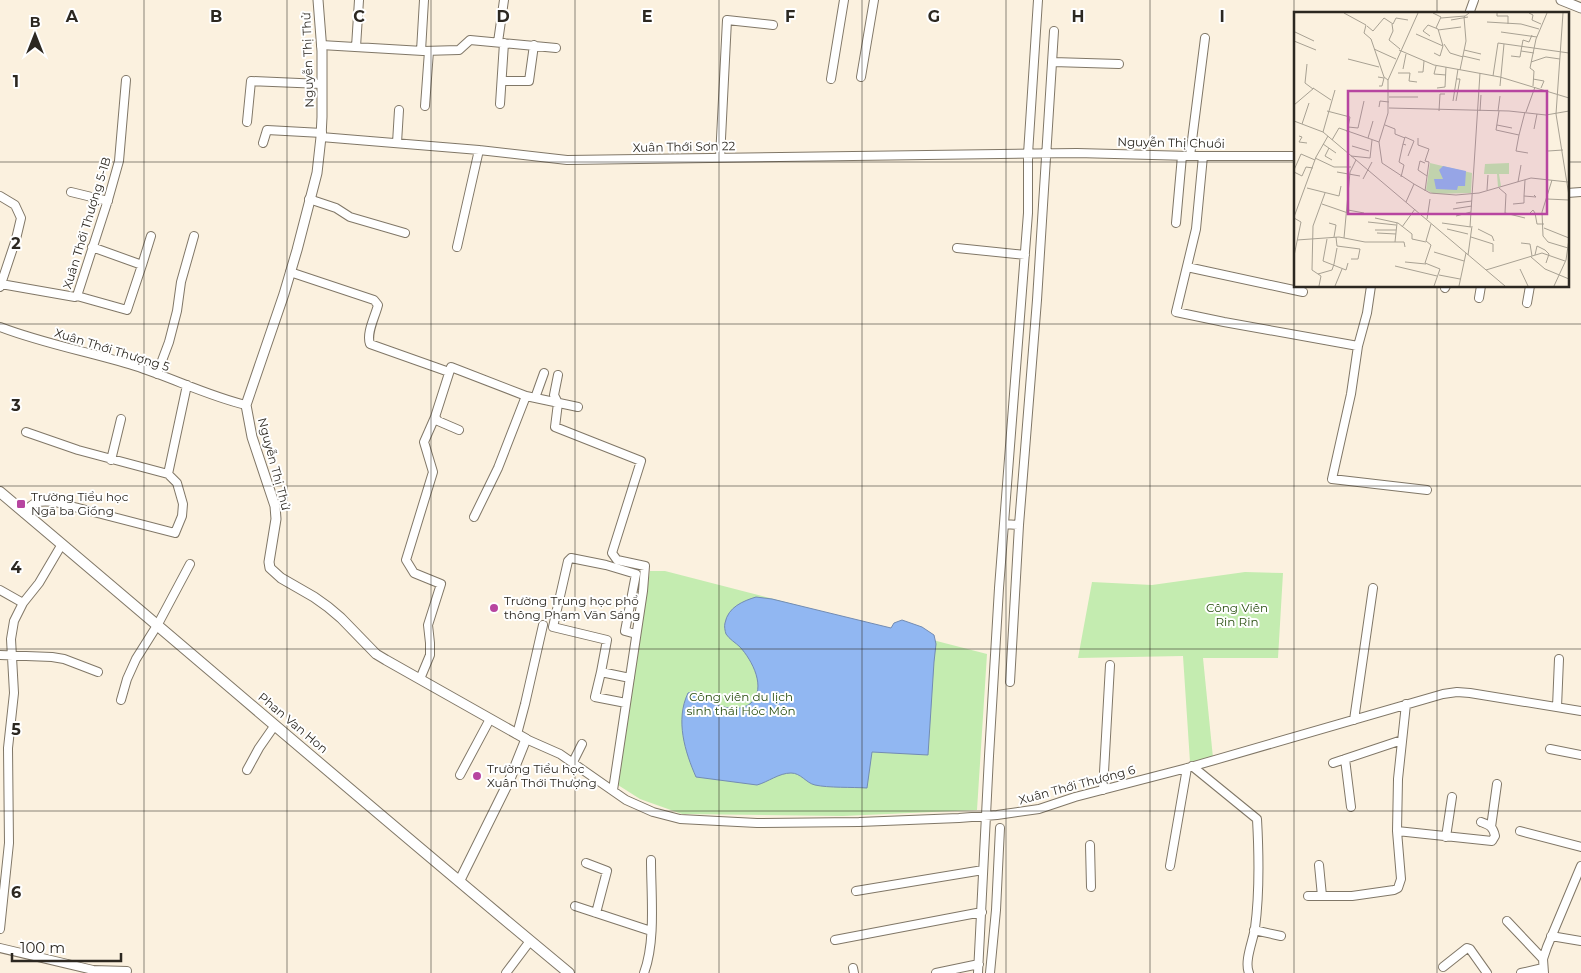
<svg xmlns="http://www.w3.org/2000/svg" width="1581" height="973" viewBox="0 0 1581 973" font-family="Montserrat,sans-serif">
<rect width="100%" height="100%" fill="#fbf1df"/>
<path fill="#c4ecb0" d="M650,571H665L987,654L977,810L843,816L682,814L640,799L618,785Z
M1245,572L1283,573L1278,658H1203L1213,758L1190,762L1183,656L1078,658L1092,582L1152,585Z"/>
<path fill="#91b7f2" stroke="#738cb3" d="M756,597L772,599L891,628L894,623L902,620L922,627L934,635L936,644L934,662L928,755L872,752L867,788C853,787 828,788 815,785C806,783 801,773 791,773C779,773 768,782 757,785L696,777C685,752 675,720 688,693L695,691C706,699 715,706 729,708C737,709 745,708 751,703C767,688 752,660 740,647C736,643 729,639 726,634C725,631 724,626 725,623C728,607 743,601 756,597Z"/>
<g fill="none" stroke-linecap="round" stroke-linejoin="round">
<g stroke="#807767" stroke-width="10">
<path id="minor" d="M1469,14L1474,0
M498,42L504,0
M321,45L423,51L459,50L470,40L556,48
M356,47L359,0
M421,51L424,0
M1053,62L1119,64
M861,77L874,0
M831,79L844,0
M502,81H529L534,45
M500,104L504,43
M425,106L429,51
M247,122L251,81L322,84
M321,137L479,150L567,160L1077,153L1190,156H1295
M263,143L267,130L322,133
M397,143L399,110
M1190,156L1205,38
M1203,156L1196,229L1176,312L1224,322L1358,346L1351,394L1332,479L1427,490
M720,158L727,20L773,25
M71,192L108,201
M1567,193L1581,192
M0,196L15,205L21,218L16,239L0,287
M309,199L336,208L350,217L405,233
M1176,223L1182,156
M92,247L142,265L151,236
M457,247L479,150
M957,248L1025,255
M1187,267L1303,292
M290,272L374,300L378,305C375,317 366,333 370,344L449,372
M1,284L75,297L77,296L108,200L119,161L126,80
M1445,288L1446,286
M77,296L127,310L142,265
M1479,298L1481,286
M1527,303L1530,286
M0,327C44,344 90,352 135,366C173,378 208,396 246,405
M1358,346L1367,313L1371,286
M157,374L169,342L177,311L181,282L194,236
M558,375L554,395L558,403L555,427L641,461L612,553L617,560L645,566L643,591L613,790
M526,396L578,407
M535,398L544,373
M459,430L438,421L435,417L451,367L526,396L498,468L474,517
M26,432L78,450L168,474
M111,460L121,419
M24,513C34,500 40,501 55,502L175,533L182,516L183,504L177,483L168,474L187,385
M1004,524L1019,525L1037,300L1054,31
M0,590L23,603
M0,655L52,657L64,659L98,672
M601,672L595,697L626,703
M630,678L601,672L607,640L553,627L568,561L571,558L606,565L636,574L625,631L636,634
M420,679L430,655V643L428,625L441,584L414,573L406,560L433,472L424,442L435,417
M1010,682L1019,525
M121,700L127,679L136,659L158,624L190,564
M1406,704L1398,779L1397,831L1492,841L1495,836C1493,826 1489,825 1481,822
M1557,707L1559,659
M1354,720L1373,588
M517,734L525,704L543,625
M526,739L560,754L626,800L653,812L680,819L757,823L859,822L959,818L997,815L1039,809L1075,797L1187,768L1443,694L1457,692L1470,693L1581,711
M1550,749L1581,755
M1345,759L1351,807
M573,762L582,744
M1333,763L1402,740
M1192,766L1257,819C1259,855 1260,891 1255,928C1253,941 1244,961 1249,973
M247,770L259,748L275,725
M460,775L490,719
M1103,790L1110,665
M1491,827L1497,784
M1520,831L1581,847
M1446,837L1452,797
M1090,845L1091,887
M586,863L607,871L596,913
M1319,865L1322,896
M1170,866L1187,768
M856,891L983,870
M1308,896H1352L1394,890L1398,888L1401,879L1397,831
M575,906L651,931
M1507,921L1543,959
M0,929L9,843L8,748L14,693L11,639L14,621L23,603L39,583L62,544
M1254,930L1281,936
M1551,936L1581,941
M835,940L982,912
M0,948L93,970L127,971
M1443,967L1467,948L1470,949L1487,973
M853,968L854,973
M506,973L530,941
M644,973C656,941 651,895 651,860
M936,973L979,964
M978,973L989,756L999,588L1028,213V154L1038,0
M990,973L996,910L1000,828
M1521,973L1543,968
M1544,973L1543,959L1547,947L1581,866"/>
</g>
<g stroke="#807767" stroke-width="11">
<path id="tertiary" d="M318,0L322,51V117L321,137L317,173L297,250L284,294L246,405L252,437L275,506L276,519L269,562L270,568L281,578L314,597L328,607L341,618L376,654L386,660L526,739L510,779L460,880
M1561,0L1581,8"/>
</g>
<g stroke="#807767" stroke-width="12">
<path id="secondary" d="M0,492C190,652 378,815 569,973"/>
</g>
<use href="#minor" stroke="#fff" stroke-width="8"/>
<use href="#tertiary" stroke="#fff" stroke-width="9"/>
<use href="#secondary" stroke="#fff" stroke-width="10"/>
</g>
<path fill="none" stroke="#2c2821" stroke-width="1" stroke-opacity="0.55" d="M144,0V973M287,0V973M431,0V973M575,0V973M719,0V973M862,0V973M1006,0V973M1150,0V973M1294,0V973M1437,0V14M0,162H1295M1567,162H1581M1437,286V973M0,324H1581M0,486H1581M0,649H1581M0,811H1581"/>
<g fill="#b745a0" stroke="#fff" stroke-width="2">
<rect x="16" y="499" width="10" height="10" rx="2.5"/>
<circle cx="494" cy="608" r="5"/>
<circle cx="477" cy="776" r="5"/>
</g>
<g text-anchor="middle" stroke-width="4" stroke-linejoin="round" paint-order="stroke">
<g font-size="12" fill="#2c2821" stroke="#fff">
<text transform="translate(308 60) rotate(-92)" y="4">Nguyễn Thị Thử</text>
<text transform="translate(1171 143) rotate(1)" y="4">Nguyễn Thị Chuồi</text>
<text transform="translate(684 147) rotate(-1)" y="4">Xuân Thới Sơn 22</text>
<text transform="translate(87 223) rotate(-73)" y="4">Xuân Thới Thượng 5-1B</text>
<text transform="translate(112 350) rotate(17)" y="4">Xuân Thới Thượng 5</text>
<text transform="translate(274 464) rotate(75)" y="4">Nguyễn Thị Thử</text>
<text transform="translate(293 723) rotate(40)" y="4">Phan Van Hon</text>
<text transform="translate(1077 785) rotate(-15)" y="4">Xuân Thới Thượng 6</text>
</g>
<g font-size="12" fill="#2c2821" stroke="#fff" text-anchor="start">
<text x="31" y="501">Trường Tiểu học<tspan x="31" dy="14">Ngã ba Giồng</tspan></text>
<text x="504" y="605">Trường Trung học phổ<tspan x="504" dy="14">thông Phạm Văn Sáng</tspan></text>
<text x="487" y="773">Trường Tiểu học<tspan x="487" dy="14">Xuân Thới Thượng</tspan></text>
</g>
<g font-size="12" fill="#2a4f11" stroke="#fff">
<text x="1237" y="612">Công Viên<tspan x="1237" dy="14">Rin Rin</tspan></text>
<text x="741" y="701">Công viên du lịch<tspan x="741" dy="14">sinh thái Hóc Môn</tspan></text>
</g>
</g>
<g transform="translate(1294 12)">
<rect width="275" height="275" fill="#fbf1df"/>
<path d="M136,151L178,161L177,181L140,182L132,178ZM215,151V162H205L207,174L204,175L203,162H190L191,152Z" fill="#c4ecb0"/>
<path d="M149,154L172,159L171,174H164L163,178L142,177L140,167H149L145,158Z" fill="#91b7f2"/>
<path fill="none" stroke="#a8a193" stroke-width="1" d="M50,1L72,13L70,21L77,27L90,65L94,68M139,1L147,5L142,16M203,1V4H214V12M235,1L239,3L238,8L247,12M269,1L262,102L275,184M147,6L171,4M157,8L174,5M193,10L227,12L245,17M98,12L99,19L95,28L106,37M73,14L79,19L90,6L99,12L102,6L114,8M144,18L167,15M1,20L20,29M207,20L243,25M122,22L149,34L146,44L140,41M136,24L129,19L134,13L144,17L149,34M0,29L22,38M150,32L156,41L169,45M80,37L102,47M105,38L140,53L206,65L275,86M170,38L187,42M227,39L229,28L235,30L238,23M169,44L186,48M217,44L226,45L227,39L240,41M54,47L85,55M237,50L252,45L266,47M13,52L11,71L19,77M142,54L140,62L152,63M109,57L112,42M166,58L172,29L170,5L175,1M124,60H129L130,49M104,61H116L115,69L123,70M199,64L204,31L275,41M84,65L90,66L88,74H85M239,67L250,69L247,76M206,74L210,32M239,74L240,59L236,56L242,27L253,1M19,76L37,88M143,76L151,75L152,55M95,85H124M159,89L164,57M162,89L166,67H163M0,93L20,76M85,95L86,89L95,90M95,96L215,99L252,103L275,99M33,99L56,105L53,120M145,99L146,82H151M186,99L187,83M204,99L206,84M205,99L202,118L225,123L222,139L234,141M232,100L241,75M0,109L29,120L211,274M8,112L15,91M91,113L101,117V122L111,126M203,113L218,116M54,115L64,116L70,89M240,117L243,102M29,120L41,78M225,123L231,100M5,124L8,125L5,130L13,131M74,126L79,109M124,126V133L135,137L131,149L135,150L131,179M38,128L45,116L85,130M29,132L42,141M112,133L109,132L111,125L120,129L114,144M58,134L75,139M35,136L31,144L38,148M254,139L269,138M57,144L76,146L78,128M21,146L40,155H57M131,151L126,149L124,158L133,164M0,158L7,142L21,148M0,160L8,164L12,155L19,156M43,160L66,164M107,165L110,153L105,150L109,132M69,167L78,150M231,168L230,184L242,185L240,183M258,168L248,200L249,224L254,230L274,236M224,170L227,153M120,172L136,181L162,183L185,181L237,166L274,170M13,176L45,184L47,174M205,176L212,182L211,201L231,206M193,178L194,163M253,187L275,188M112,190L120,172L88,151L85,130L94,101V68L124,1M162,191L178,189M28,192L54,201M219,192L230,191V184M159,197L178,194M54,198L70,201M236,201L239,198L241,201L243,212H250M162,204L177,200M0,205L22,145L34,124M0,206L7,210L0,244M81,206L104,211L118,222V227L132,230M133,207L136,187M74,210L102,213M35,211L42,213L40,225M148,211L177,215M137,212L132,229L137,233L131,251L146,257L140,274M108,215L121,197M176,215L186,61M250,216L275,226M153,217L174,222M184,217L198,224L200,229M81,218H102M83,221L102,222M42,225L43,234L66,237L64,247H57M177,225L199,232V240M50,226L56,160L62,148M33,227L29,249L52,258L54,251M3,228L45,225L71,230H110L111,235M101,230L103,211M227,231L236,232L238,244M140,240L170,249M174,243L178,214M241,243L243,234L251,238L255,242L252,251M237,245L251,257L275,267M111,250L132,252M40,252L43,236M101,254L143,264M226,257L234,274M192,258L248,241L271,249M24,262L38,258L40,252M145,263L166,267M25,274L27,264L18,258L19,214L31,181M41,274L48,257M165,274L172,241M260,274L272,248L275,227"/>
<path fill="#b745a0" fill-opacity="0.15" stroke="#b745a0" stroke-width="2.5" d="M54,79H253V202H54Z"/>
<rect width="275" height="275" fill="none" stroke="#2c2821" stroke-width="2.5"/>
</g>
<g font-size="16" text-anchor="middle" font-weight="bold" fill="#2c2821" stroke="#fff" stroke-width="4" stroke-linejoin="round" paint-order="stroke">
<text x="72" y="22">A</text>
<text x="216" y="22">B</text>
<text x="359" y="22">C</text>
<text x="503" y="22">D</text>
<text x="647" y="22">E</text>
<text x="790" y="22">F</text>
<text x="934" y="22">G</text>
<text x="1078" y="22">H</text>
<text x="1222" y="22">I</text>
<text x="16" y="87">1</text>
<text x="16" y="249">2</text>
<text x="16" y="411">3</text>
<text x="16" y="573">4</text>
<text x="16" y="735">5</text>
<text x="16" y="898">6</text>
</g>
<g transform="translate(35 35)" stroke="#ffffff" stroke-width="4" paint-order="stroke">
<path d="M0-4L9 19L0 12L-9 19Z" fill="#2c2821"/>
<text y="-8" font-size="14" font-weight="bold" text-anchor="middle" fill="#2c2821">B</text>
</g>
<path d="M12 953v8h109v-8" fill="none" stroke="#2c2821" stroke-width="2.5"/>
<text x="20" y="953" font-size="15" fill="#2c2821" stroke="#ffffff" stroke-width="4" paint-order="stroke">100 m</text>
</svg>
